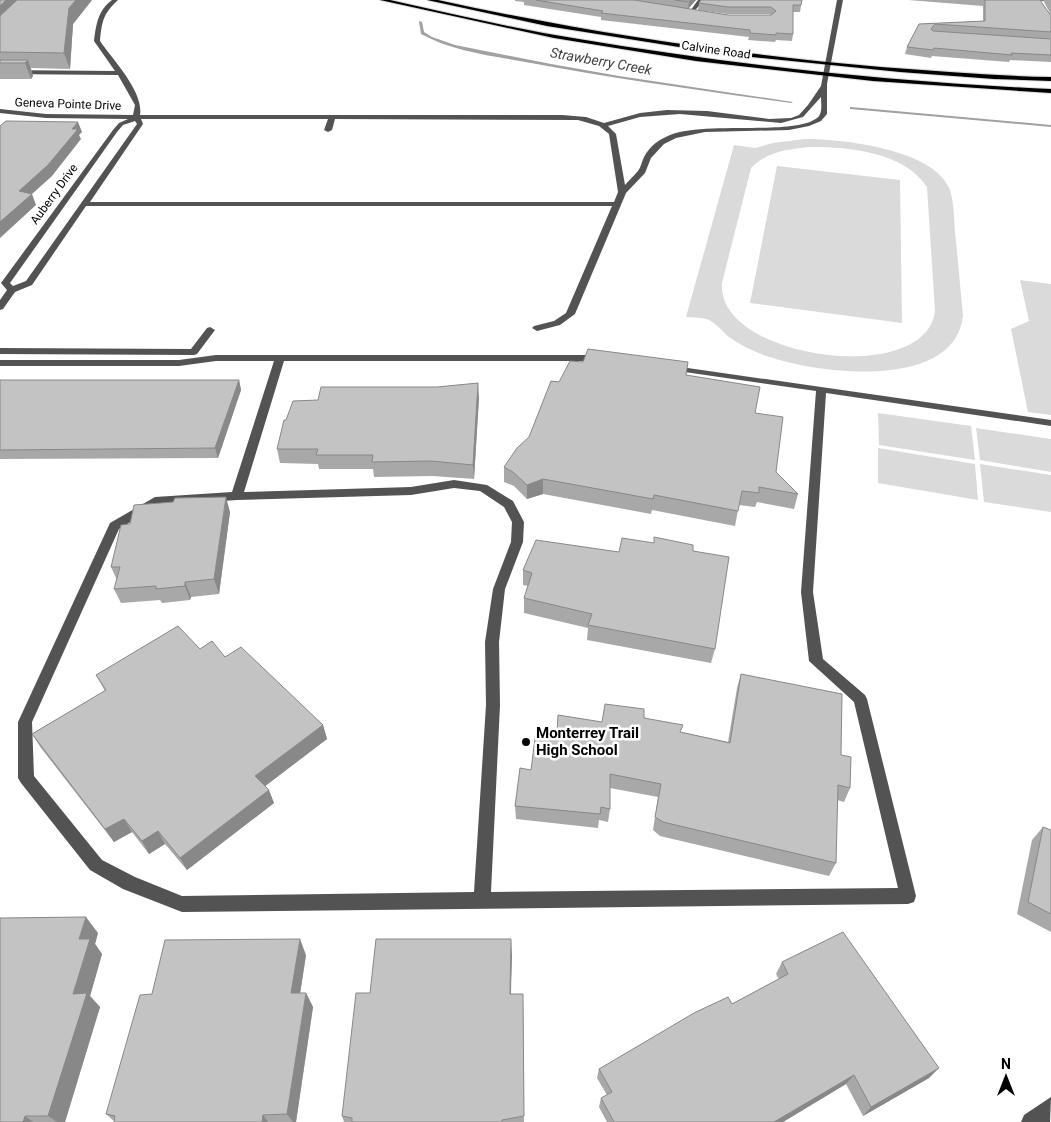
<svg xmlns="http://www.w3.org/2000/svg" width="1051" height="1122" viewBox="0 0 1051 1122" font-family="Roboto,sans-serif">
<rect width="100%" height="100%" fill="#fff"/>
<path fill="#dadada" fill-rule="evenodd" d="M805,139C842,139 935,149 950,190C954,203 954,218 955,232C958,259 960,287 963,315C956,391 819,374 770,357C756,353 742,346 729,337C723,332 716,323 709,320C703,317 693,318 686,317L734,145L755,148L773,143ZM811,147C850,147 904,152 927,187L935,311C926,388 716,359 722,283L751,168C767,151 790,149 811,147Z
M777,166L900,180L902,323L750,303Z
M1020,280L1051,284V415L1028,412L1011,329L1029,321Z
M878,413L971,426L975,460L879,445Z
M976,428L1051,439V472L980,460Z
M878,448L975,464L978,500L878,483Z
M980,464L1051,475V512L984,502Z"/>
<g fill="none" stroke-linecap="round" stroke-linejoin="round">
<path fill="#a1a1a1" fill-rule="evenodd" d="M419,21L422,22L424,32L432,37L455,45L551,64L619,76L793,102L791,103C704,91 617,79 531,63C494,56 454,52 421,34Z
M851,107L1051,125V127L850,109V107Z"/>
<g stroke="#dbdbdb" stroke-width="2">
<path id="major" d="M380,0H390C453,14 515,29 579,39C735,65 893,82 1051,89V93L873,81L696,61L554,38Z
M427,0H438C584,32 732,54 881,67C938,71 994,76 1051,77V81L994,79L900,72L723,54L547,26Z"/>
</g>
<path fill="#535353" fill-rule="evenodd" d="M112,0H118C103,14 102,21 100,41C113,60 144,92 140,115H562L586,117L604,123L640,113L667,110L707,111L769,119L791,118L799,115L808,105L821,86L837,0H843L827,84V114L821,121L809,126L789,130L705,132L676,138L664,144L651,158L645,173L626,193L575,314L560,325L537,331L532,328L534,326L554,321L566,313L612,206H86L32,285L15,292L3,309L0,310V300L7,290L1,283L113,130L119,123L128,119L46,118L0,113V109L46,114L133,115L135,105L118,75L0,74V70L115,71L94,41C96,25 98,10 112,0ZM821,97C821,103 823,114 817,118C794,136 706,121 670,135C658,140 650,146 644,157C642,161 641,167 638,171C634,176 629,180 625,185L616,134L608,126L640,117L680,114L781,123L803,117ZM141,119H328L324,130L328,132L332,130L335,119L578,120L599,126L609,134L618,192L614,202H90L143,124ZM135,121L137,124L26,281L13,286L10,283L117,132L123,125Z
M698,0H704L692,14H688Z
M1036,0H1051V2Z
M210,327L215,330L197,354L194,355L0,354V348L191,349L207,328Z
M216,355H602L607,358L602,361H284L244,492L411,487L454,480L487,485L513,501L524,522L523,542L505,589L499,642L500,705L491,892L898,888L854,702L809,661L801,592L816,391L671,370L666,367L667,365L1051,420V426L826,393L813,592L823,659L865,695L867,699L916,896L914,902L908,904L182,912L123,889L90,870L21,783L18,778V722L110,523L155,497L232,492L274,361H216L179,366H0V360H179ZM454,488L480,491L504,507L512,522L511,542L493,589L485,642L486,705L474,892L182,896L135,877L102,860L34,776L32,722L119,529L158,505L237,500L411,495Z
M1051,1097L1050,1122H1021L1024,1115Z"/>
<use href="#major" fill="#000" fill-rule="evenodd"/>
</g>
<path fill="#a8a8a8" d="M0,0H92L73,24L70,69L31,68L33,76L31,79H0Z
M515,0H696L688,9L728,15H771L770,14H727L698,10L699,3L802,0L800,12H793V34L792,41L776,40L775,42L748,40L749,37L601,20V17L524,5V2L515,1Z
M908,0H1040L1051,16V62L1010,60L1009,62L932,56L931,58L905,54L907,47L919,24L983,21V6Z
M1043,0H1051V15Z
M687,375L755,413L776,472L798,494L794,509L757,502L755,507L739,505L735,526L652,510L651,514L543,494L527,499L514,486L504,482V467L529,437L559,382Z
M239,380L241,390L218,458L0,459V381Z
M479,397L474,479L433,476L374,477L373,469H319L318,464L280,463L277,449Z
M230,512L219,594L191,597L190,600L162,603L160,600L121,603L114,589L117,580L111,567Z
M693,551L715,649L711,663L587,640L588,628L524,613V598L528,586L523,585V570L619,552Z
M200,649L225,657L323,725L327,739L265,786L274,803L187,870L165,844L149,854L132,832L114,842L41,748L32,734L105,691L96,675Z
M741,674L841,755L850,788L844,802L837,800L836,863L829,876L660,836L653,830L658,797L610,788V809L608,822L599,820L598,828L516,819L515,806L531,770L557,732L602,722L644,718L681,732L728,742L737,688Z
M1043,827L1051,830V932L1017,914L1032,840Z
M98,933L95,944L102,954L90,996L100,1007L65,1122H0Z
M306,955L300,993H306L313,1007L296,1122H114V1121L106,1114L152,994Z
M512,955L511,994H523L524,1122H344L342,1116L370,993Z
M782,962L929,1078L863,1116L846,1084L783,1122H607L599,1107L601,1098L607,1095L597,1078L599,1069L732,1004L779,979L776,974Z"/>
<path fill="#888" d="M0,0H26L0,26Z
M76,0H92L73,24L70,69L64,53L69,8Z
M691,0H696L688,9L689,2Z
M28,60L33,76L31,79L25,63Z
M78,122L82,132L79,135L81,139L52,176L32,194L36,205L0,238V222L19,191Z
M239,380L241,390L218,458L215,448Z
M478,383L479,397L474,479L473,465Z
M543,479V494L527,499V485Z
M226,497L230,512L219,594L214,579Z
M185,582L191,597L190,600L185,586Z
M323,725L327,739L260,790L255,776Z
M269,790L274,803L187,870L180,858Z
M124,819L132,832L114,842L105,829Z
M158,831L165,844L149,854L142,841Z
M86,917L98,933L95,944L102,954L90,996L100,1007L65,1122H57L48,1116L73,994L79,939Z
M300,939L306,955L298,1007L291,993Z
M511,939L512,955L510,1008V994Z
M306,993L313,1007L296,1122H293L287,1114Z
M939,1068L929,1078L863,1116L871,1107Z
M854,1075L846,1084L783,1122H774Z
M263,1115L268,1122H262Z
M25,1116L33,1122H23Z"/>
<path fill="#c3c3c3" stroke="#888" d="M0,0H6L0,6Z
M17,0H76L69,8L64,53L0,52V16Z
M536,0H634L728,15H771L776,11L771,7H728L699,3L701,0H802L801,5H793V34L776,33V35L750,33V30L601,13L603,11Z
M675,0H691L689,2Z
M985,0H1040L1051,16V32L935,24L931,29L933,31L1051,39V55L1011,53L1012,55L934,48L933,50L907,47L919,24L985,21Z
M0,60H28L25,63H0Z
M6,121L78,122L72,129H78L48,165L19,191L32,194L0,222V126Z
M588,349L688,362L686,375L760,387L755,413L783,417L776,472L798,494L759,487V493L742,491L738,511L654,495L653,499L543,479L527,485L513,472L504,467L517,448L529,437L551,381L559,382L570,361L583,362Z
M0,380H239L215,448L0,450Z
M478,383L473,465L431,461L372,462L373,455H316L318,449H277L284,420H286L293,401L318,400L321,387H437Z
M226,497L214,579L185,582V586L156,589V586L114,589L120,567H111L121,525L130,524L134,505L173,502L175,498Z
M654,537L693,545V551L729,557L715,649L588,625L592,614L524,598L532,573L523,570L536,540L619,552L622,538L654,543Z
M178,626L200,649L212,641L225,657L241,647L323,725L255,776L269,790L180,858L158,831L142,841L124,819L105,829L32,734L106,690L96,675Z
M741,674L842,694L841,755L851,757L850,788L838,785L836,863L663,822L655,817L661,784L610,774V809L601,807L600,814L515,806L520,768L531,770L536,730L557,732L558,715L602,722L605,704L644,709V718L683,725L680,732L730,743Z
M1043,827L1051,830V914L1028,902Z
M86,917L79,939H90L73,994L87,993L48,1116H25L23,1122H0V918Z
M843,932L939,1068L871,1107L854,1075L774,1122H614L601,1098L612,1092L599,1069L694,1013L728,997L732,1004L788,974L782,962Z
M300,939L291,993H306L287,1114L263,1115L262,1122H114L115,1116L106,1114L140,995L152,994L165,940Z
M376,939H511L510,994H523L524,1116L502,1120V1122H352V1118L342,1116L356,993H370Z"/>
<circle fill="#000" stroke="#fff" stroke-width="2" cx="526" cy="742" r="5"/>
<g text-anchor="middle" stroke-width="5" stroke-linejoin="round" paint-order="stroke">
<g font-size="12" fill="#000" stroke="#fff">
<text transform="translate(716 50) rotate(8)" y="4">Calvine Road</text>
<text transform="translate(68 104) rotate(2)" y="4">Geneva Pointe Drive</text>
<text transform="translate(54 194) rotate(-54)" y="4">Auberry Drive</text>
</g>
<g font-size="14" font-style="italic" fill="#424242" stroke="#fff">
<text transform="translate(601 61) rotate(10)" y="5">Strawberry Creek</text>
</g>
<g font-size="15" font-weight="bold" fill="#000" stroke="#fff" text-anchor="start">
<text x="536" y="738">Monterrey Trail<tspan x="536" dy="17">High School</tspan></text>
</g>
</g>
<g transform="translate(1006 1077)" stroke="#ffffff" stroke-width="4" paint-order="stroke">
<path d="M0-4L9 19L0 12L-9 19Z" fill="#000000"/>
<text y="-8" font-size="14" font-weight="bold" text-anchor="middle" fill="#000000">N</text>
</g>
</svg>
